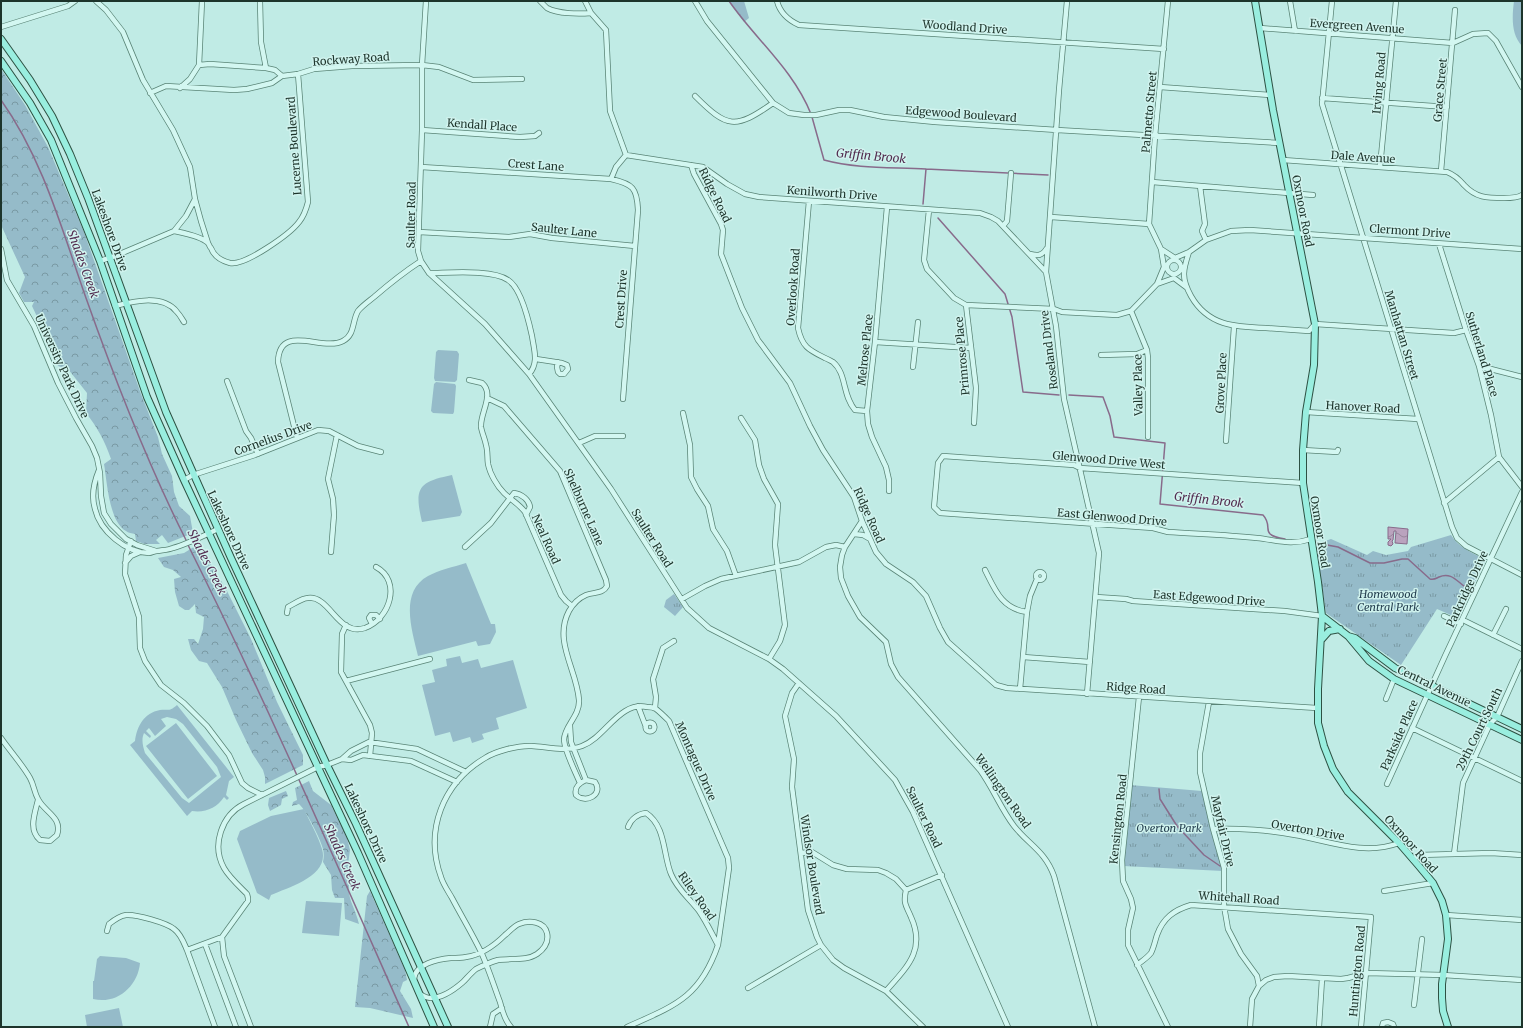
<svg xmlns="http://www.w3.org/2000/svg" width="1523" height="1028" viewBox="0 0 1523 1028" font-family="Merriweather,serif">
<defs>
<pattern id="forest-crowns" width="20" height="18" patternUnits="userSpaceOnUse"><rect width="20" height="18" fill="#95bbc9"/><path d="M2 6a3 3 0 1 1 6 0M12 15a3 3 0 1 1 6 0" fill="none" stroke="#7999a3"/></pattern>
<pattern id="park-tufts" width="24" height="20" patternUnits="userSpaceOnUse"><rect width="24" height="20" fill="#95bbc9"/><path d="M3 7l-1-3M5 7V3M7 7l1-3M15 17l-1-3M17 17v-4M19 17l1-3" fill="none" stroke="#7999a3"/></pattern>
<pattern id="water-waves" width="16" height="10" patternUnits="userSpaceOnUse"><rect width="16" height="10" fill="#baa3be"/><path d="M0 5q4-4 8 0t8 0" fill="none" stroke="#97869b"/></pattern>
</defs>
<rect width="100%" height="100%" fill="#c0ebe5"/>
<path fill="#95bbc9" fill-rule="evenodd" d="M1514,1H1522V46C1511,34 1512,17 1514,1Z
M438,350L457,351L459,354L457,380L455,382L435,381L434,378L436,352Z
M436,382L455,384L456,386L454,412L453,414L433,413L431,411L434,384Z
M452,475L462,512L460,516L422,522C414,488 418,482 452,475Z
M466,563L491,624H495L496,632L490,644L478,646L476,641L418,656C412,630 399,592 428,576C439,570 453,567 466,563Z
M460,656L462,663L478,659L481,668L513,660L527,708L496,718L499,729L482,734L484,739L472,743L470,737L453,742L450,732L435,736L422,685L435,682L432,670L447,666L446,659Z
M177,705L234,777L229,781L226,795L229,798L227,800L224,797C217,808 205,813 192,811L187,816L130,745L135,741C137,726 144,713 160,710C169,709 169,712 177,705ZM167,717L176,719L183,724L217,767L221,777L189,803L182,798L145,753C143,746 141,740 144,733L150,738L151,736L146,731L149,728L155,736L166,726L161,719Z
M176,723L217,776L188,799L146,746Z
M304,809C310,822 318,836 322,849C330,876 289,887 271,895L269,900L257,893L237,839L240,831L271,816Z
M306,901L342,903L339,936L302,933Z
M100,956L126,958L140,963C138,986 117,1005 93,999V981H94L97,959Z
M119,1008L123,1027H87L85,1015Z"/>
<path fill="url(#forest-crowns)" d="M1,69L25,105L48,147L84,232L141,394L158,437L162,454L172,476L174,492L179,506L190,516L193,533L168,543L162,535L156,540L160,544H145L136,541L135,534C132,533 128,533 126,531C109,522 107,481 104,464L111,459C105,441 97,427 86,413L87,393L68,369L58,366L41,325L32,306L34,302H24L19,293L25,277L1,225Z
M197,545L201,548L226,589L251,639L277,702L303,755V765L265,784V777L263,770L252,753L236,720L222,687L207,663L199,661L191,650L188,639H194L198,644L203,629L204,617L196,613L195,604L189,610H185L179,606L175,592L174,579L181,577L173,570L164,567L158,558L184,553Z
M309,781L313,791L331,805L347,838L350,850L348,865L352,876C343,894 355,906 359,924L345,919L344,898H335L332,890L331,875L323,862C324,857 324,853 323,849C321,840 306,810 299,804L292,806L293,802L297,800L295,788Z
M286,791L288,796L282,799L281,805L270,811L268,805L269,798Z
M370,891L405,970L407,980L403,982L400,991L411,1009L413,1018L370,1008L355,1007L367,896Z"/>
<path fill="url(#park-tufts)" d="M729,1H744L749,18L744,22Z
M1451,535C1459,548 1473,553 1486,560L1458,618L1437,609L1401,665L1326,613L1316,544L1331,539L1367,555L1373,551L1386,555L1408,551L1411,547Z
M674,594L683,607L675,616L664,607L666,600Z
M1130,785L1202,791L1223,871L1123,866Z"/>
<path fill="url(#water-waves)" stroke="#886b8b" d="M1388,527L1408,529L1407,544L1395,543L1396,531H1394L1393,540L1392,541L1393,544L1391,546L1388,545V542L1391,539H1388Z"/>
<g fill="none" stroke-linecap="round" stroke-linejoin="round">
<path stroke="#886b8b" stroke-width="1.5" d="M729,1C756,40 793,69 811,114
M1,100C43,159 62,230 86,298C115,380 147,463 187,542
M812,117L824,160C857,169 892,167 926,169L923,204
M926,169L1048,175
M938,218L1005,294L1012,317L1023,392L1059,395
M1069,395L1103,397L1110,416L1114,437L1165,443L1160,504L1263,515C1275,528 1257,534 1285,539
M188,545C267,703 337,865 409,1027
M1327,545L1338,547L1370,563H1384L1402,559H1408L1430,579C1434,580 1435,579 1439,577C1450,572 1456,580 1464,586L1472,585L1475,587
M1159,789L1160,799L1177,826L1204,855L1220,866"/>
<g stroke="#598476" stroke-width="6">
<path id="minor" d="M96,1L106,10L123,32L143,80L173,130L190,167L195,199L186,216L174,231L115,256L100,261
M260,1L261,42L266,68
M426,1L422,65V130L418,251L421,261L429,273L485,324L529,374L611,489L687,608L709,628L769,659L783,669L836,716L895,780L913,812L1008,1027
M540,1C542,3 545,6 547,8C558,14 579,14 591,13
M585,1L591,13L606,30L610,111L626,155L616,167L611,179
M695,1L707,21L773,103L789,113L804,115H816L839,110H850L884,117L935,122L1057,130L1279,143
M777,1C780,13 788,20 799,25L1164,49
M1067,1L1059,90L1046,272L1056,326L1064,399L1099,553L1087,694
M1290,1L1295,31
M1332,1L1322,104L1452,527L1457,538L1466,546L1522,575
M1,27L68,6L75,1
M1260,28L1453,43
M1453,43L1473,34L1488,33L1496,41L1522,87
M199,65L210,64L266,68L275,70L282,76L298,74L314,69L352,66L422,65L439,67L473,80L522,79
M1160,87L1270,95
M180,88L190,79L199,65L202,1
M150,93L166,86L234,90L247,89L272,83L282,76
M695,96C727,128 735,130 773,103
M1322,98L1447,107
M422,130L520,137L535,136L539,133
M626,155L703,167L727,184L745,194L759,197L980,213L991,217L998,221L1046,272
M1283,160L1447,172C1455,175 1459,179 1464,185C1476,198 1487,198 1504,198C1510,198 1517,198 1522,195
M691,165L694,174L721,224L723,230L721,254L742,308L758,340L790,383L810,426L823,450L854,497L862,521L876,552L886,564L913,582L926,596L940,628L948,642L996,685L1007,688L1317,708
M421,167L611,179C633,184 637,188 638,210L623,399
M1380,167L1396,1
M1441,171L1455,10
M1152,182L1313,195
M1200,186L1205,224L1202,231L1206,240
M195,199L201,221L208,243
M809,201L798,328C802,347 809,350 825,358C828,359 831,361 833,362C847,374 842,395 855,410L867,411
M887,207L875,342L867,411L868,424L872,437L886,467L889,480V491
M929,210L924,260L927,269L954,298L966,305L976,388L974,423
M1051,217L1149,224
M1149,224L1155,136L1168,1
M1149,224L1161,249L1164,267
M1003,226L1007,221L1011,173
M174,231C183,233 201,236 208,243C209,244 210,248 211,248C214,256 222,261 230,263C245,266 290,234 299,222C304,216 306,210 308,202L298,74
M419,232L509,237L530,234L552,238L635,246
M1439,244L1466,330L1479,366L1491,415L1499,457L1522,487
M1,249L7,280L34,326L58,383L76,418L92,446L97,458L100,473L101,496L104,513L111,524L126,539L137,545L156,551
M1161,249L1175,258
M1189,252C1183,270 1181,278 1191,296C1208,326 1235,327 1266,328C1280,329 1295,330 1309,331L1315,324L1454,333L1466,330
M1030,254C1038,256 1042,256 1047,248
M1175,258L1189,252L1206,240L1231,231L1250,230L1522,249
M1167 267a7 7 0 1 1 14 0a7 7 0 1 1-14 0Z
M429,273C449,273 492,269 508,280C521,288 529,322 532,336C534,350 539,363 529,374
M1174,278L1186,287
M1157,284L1174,278
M966,305L1054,309L1062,312L1117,315L1131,311L1157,284L1164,267
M115,306C134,301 163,294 177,312C180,315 182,319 184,322
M1131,311L1147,350L1148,358V437
M875,342L971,348
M1101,355L1137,354L1147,350
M536,359L562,363L567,365L568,369L564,374H560L558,372L557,367L558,362
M1479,366L1522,377
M913,367L918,322
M469,380L482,383C495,394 480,413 481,427C482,433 485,439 486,445C488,451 487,457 488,464C490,474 497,486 504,493C511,500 519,504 525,512L561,595L566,601L572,606
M227,381L246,431L251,438L258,454
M487,398L504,406L560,471L606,580L607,586C603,594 594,592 586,595C579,598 573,604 569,611C553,641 577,670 579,700C580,716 564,726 564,740C565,752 575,771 580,783
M1306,412L1418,419
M683,413L690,445L691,477L697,489L708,506L713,529L727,551L736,576
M741,418L755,440L759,465L764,479L778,504L775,545L785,625L780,641L769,659
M297,438L278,362C279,322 322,352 343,341C355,335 352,321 358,311C362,306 369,301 374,297C389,284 404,272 421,261
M1226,441L1234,327
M579,443L595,436H623
M1303,450L1337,452L1338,450
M99,470C94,482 91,496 95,509C100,531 126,553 149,553C152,553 154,551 157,551C163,550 168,550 173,548C188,544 203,536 218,529
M184,480L193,475L255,455L318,430L329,431L358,446L381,452
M1303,483L1080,468L1074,465L943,456L938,463L934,507L940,513L1153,528L1168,532C1197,534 1227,535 1257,538C1277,540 1290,546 1311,539
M1444,503L1499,457
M862,521L845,547L842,555L840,567L841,578L848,596L860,617L886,642L891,664L898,677L980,770C993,788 1001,809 1014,826C1029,845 1045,851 1054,876L1095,1027
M854,534L863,535L870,539
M131,541L126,555L125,574L139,617L140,648L145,661L161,685L184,703L207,726L229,755L242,783L248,788L262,795
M465,547L491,523L514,493C522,494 529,500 530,507L526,515
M331,552L334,515L333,499L328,479L337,435
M125,563L131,556L140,552
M985,570C995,590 1002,609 1027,612
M1036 576a4 4 0 1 1 8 0a4 4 0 1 1-8 0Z
M1096,597L1126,599L1133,601L1285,611L1322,616
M682,599L705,586L721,579L799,562L826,547L836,545L845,547
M287,613L288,607C294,604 302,598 308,598C330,595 338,637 365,628C390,619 402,581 376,567
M1444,616L1461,624
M1463,620L1522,649
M372,624L369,618L371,615H376L380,619
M346,625L342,634L341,672L370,725L372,733L370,756
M1493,635L1506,609
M1023,657L1090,662
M346,681L430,659
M799,683L792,693L785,716L794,759L792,787L808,910L817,937L821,945L833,960L844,968L886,991L923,1027
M1020,689L1027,612L1030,596L1037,579
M1139,697L1122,860L1123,881L1131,899L1133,908L1128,930V945L1168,1027
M1386,699L1394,679
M1209,702L1200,753V772L1213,829L1224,868V906L1228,929L1241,954L1257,976L1259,986L1252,999L1250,1027
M638,706L646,727
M655,708L656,697L653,679L663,648L674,641
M645.5 727a4.5 4.5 0 1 1 9 0a4.5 4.5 0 1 1-9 0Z
M570,726L571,742L586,780
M1412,728L1522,781
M1,738C10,751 22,764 30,778C34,785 34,792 38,799C44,812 63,817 57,835L50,841L40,840C28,830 35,813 38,800
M342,759L351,760L363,755L411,761L457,782
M586,780L595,782C604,795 585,804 576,795C574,787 579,783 586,780Z
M1387,784L1445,656L1522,492
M628,827C631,819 638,814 646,813C666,826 663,855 671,874C677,889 689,898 699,911C706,921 712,934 718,945
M1213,829C1237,828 1271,830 1295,835C1329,841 1364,856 1399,843
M801,853L812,852L833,865L847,869L878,870L886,873L896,879L906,890
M1454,854L1463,783L1490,724L1497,717L1522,661
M1413,860L1419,855L1491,853L1522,855
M1384,891L1433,883
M1446,915L1522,920
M107,931L109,924C114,920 119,916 126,915C136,914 167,923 174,929C181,934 184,943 187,950
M205,944L236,1027
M1137,965C1142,961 1147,958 1151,953C1154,947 1155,941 1157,935C1163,918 1174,910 1191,905L1371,917L1361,1027
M414,979C415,964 438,959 451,958C456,958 461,958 466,957C481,955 494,946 505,935C509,932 514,926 519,924C529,920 544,921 547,933C549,942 544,949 537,954C527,961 511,958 498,960C491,962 482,966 476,969C471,973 467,978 463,982C455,989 442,998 431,998C427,998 423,996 420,994
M1259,986L1266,980L1274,977L1288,976L1341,979L1348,978L1367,973L1443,975L1522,980
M748,988L821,945
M886,991C907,967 926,950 911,917C906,905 903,904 906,890L942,875
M1414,1005L1422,939
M215,1027L187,950L222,937
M251,1027L224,956L222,937L248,901V898L247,894C239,886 229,877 224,868C211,845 222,815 244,804L318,767L327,765L342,759L351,751L369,742L417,749L466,772
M490,1027L493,1014L502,1008
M511,1027C505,1021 502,1010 500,1002C494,986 489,970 482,954C473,935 462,917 452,898C448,891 443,884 441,877C424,830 443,783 485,758C496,751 519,745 532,746C548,747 566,752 582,746C606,737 619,701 647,707C650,707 653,707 656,709C660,712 665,717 669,721L728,858L729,868L718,945C700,998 674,1006 627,1027
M1319,1027L1322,979
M1382,1027L1383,1023L1388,1022L1393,1024L1394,1027"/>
</g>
<g stroke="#2d5143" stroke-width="8">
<path id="major" d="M1255,1L1273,110L1315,324L1314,365L1306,412L1303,450V483L1318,582L1322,616L1318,689V723L1324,746L1333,769L1348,792L1399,843L1418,865L1433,883L1442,901L1446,915L1448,939L1442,984V998L1443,1011L1448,1027
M1,39L30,80L52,116L70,154L88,198L166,412L231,558L327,765L356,824L448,1027
M1,61L30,103L51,140L100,261L147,397L184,480L358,853L434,1027
M1322,616L1348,636L1369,661L1394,679L1522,740
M1348,636L1355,638L1395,668L1522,729
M1321,640L1329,631L1340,629"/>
</g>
<use href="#minor" stroke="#d3f7f1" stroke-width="4.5"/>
<use href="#major" stroke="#99eedf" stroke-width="6"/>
</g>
<g text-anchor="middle" stroke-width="3" stroke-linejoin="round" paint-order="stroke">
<g font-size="11" fill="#1d342b" stroke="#d0f3ee">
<text transform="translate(1357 26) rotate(4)" y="4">Evergreen Avenue</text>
<text transform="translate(965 27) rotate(4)" y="4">Woodland Drive</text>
<text transform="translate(351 59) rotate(-4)" y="4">Rockway Road</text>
<text transform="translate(1379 83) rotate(-85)" y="4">Irving Road</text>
<text transform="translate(1440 90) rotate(-85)" y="4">Grace Street</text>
<text transform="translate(1149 112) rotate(-85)" y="4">Palmetto Street</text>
<text transform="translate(961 114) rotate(4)" y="4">Edgewood Boulevard</text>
<text transform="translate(482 125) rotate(4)" y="4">Kendall Place</text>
<text transform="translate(294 146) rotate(-94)" y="4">Lucerne Boulevard</text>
<text transform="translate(1363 157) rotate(4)" y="4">Dale Avenue</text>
<text transform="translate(536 165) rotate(4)" y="4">Crest Lane</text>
<text transform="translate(832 193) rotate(4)" y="4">Kenilworth Drive</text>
<text transform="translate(715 195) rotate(64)" y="4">Ridge Road</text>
<text transform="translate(1303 211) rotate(79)" y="4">Oxmoor Road</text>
<text transform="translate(411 215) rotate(-89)" y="4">Saulter Road</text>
<text transform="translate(110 230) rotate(70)" y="4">Lakeshore Drive</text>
<text transform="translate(564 230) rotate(6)" y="4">Saulter Lane</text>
<text transform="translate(1410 231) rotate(4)" y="4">Clermont Drive</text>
<text transform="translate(793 287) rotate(-86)" y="4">Overlook Road</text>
<text transform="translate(621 299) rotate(-86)" y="4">Crest Drive</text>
<text transform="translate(1402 335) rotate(73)" y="4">Manhattan Street</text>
<text transform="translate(865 350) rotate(-84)" y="4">Melrose Place</text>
<text transform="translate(1049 350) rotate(-97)" y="4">Roseland Drive</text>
<text transform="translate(1482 354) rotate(73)" y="4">Sutherland Place</text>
<text transform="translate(962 356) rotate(-95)" y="4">Primrose Place</text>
<text transform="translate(62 366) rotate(65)" y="4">University Park Drive</text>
<text transform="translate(1221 383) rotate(-87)" y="4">Grove Place</text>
<text transform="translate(1138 385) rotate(-91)" y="4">Valley Place</text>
<text transform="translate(1363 407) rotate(3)" y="4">Hanover Road</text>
<text transform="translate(273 438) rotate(-20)" y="4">Cornelius Drive</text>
<text transform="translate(1109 460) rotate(5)" y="4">Glenwood Drive West</text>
<text transform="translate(584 507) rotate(66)" y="4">Shelburne Lane</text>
<text transform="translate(869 515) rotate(66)" y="4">Ridge Road</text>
<text transform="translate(1112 517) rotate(5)" y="4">East Glenwood Drive</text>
<text transform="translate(229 530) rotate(65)" y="4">Lakeshore Drive</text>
<text transform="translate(1320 532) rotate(81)" y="4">Oxmoor Road</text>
<text transform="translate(652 538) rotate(58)" y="4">Saulter Road</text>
<text transform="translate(546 539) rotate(66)" y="4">Neal Road</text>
<text transform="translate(1467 589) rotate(-65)" y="4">Parkridge Drive</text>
<text transform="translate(1209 598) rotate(4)" y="4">East Edgewood Drive</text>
<text transform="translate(1434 686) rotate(26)" y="4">Central Avenue</text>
<text transform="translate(1136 688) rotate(4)" y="4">Ridge Road</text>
<text transform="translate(1479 729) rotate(-64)" y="4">29th Court South</text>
<text transform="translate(1399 735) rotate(-66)" y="4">Parkside Place</text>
<text transform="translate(696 761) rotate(66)" y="4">Montague Drive</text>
<text transform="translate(1003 791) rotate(55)" y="4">Wellington Road</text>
<text transform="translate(924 817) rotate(64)" y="4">Saulter Road</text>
<text transform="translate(1118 819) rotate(-84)" y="4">Kensington Road</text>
<text transform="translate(366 823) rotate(65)" y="4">Lakeshore Drive</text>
<text transform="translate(1308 830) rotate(10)" y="4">Overton Drive</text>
<text transform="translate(1223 831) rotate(77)" y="4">Mayfair Drive</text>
<text transform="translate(1411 844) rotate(48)" y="4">Oxmoor Road</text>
<text transform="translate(812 865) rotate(81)" y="4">Windsor Boulevard</text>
<text transform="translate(697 896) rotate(55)" y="4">Riley Road</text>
<text transform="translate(1239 898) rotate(4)" y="4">Whitehall Road</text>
<text transform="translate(1357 971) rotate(-85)" y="4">Huntington Road</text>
</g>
<g font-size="11" font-style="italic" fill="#243e4f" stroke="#d0f3ee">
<text x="1388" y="598">Homewood<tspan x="1388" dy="13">Central Park</tspan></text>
<text x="1169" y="832">Overton Park</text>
</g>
<g font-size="12" font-style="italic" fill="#532d50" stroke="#d0f3ee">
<text transform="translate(871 156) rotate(5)" y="4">Griffin Brook</text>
<text transform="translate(83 264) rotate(70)" y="4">Shades Creek</text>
<text transform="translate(1209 500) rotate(6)" y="4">Griffin Brook</text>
<text transform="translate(207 562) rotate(63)" y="4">Shades Creek</text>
<text transform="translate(342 857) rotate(66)" y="4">Shades Creek</text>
</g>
</g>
<rect width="1523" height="1028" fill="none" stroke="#1d342b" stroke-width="4"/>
</svg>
